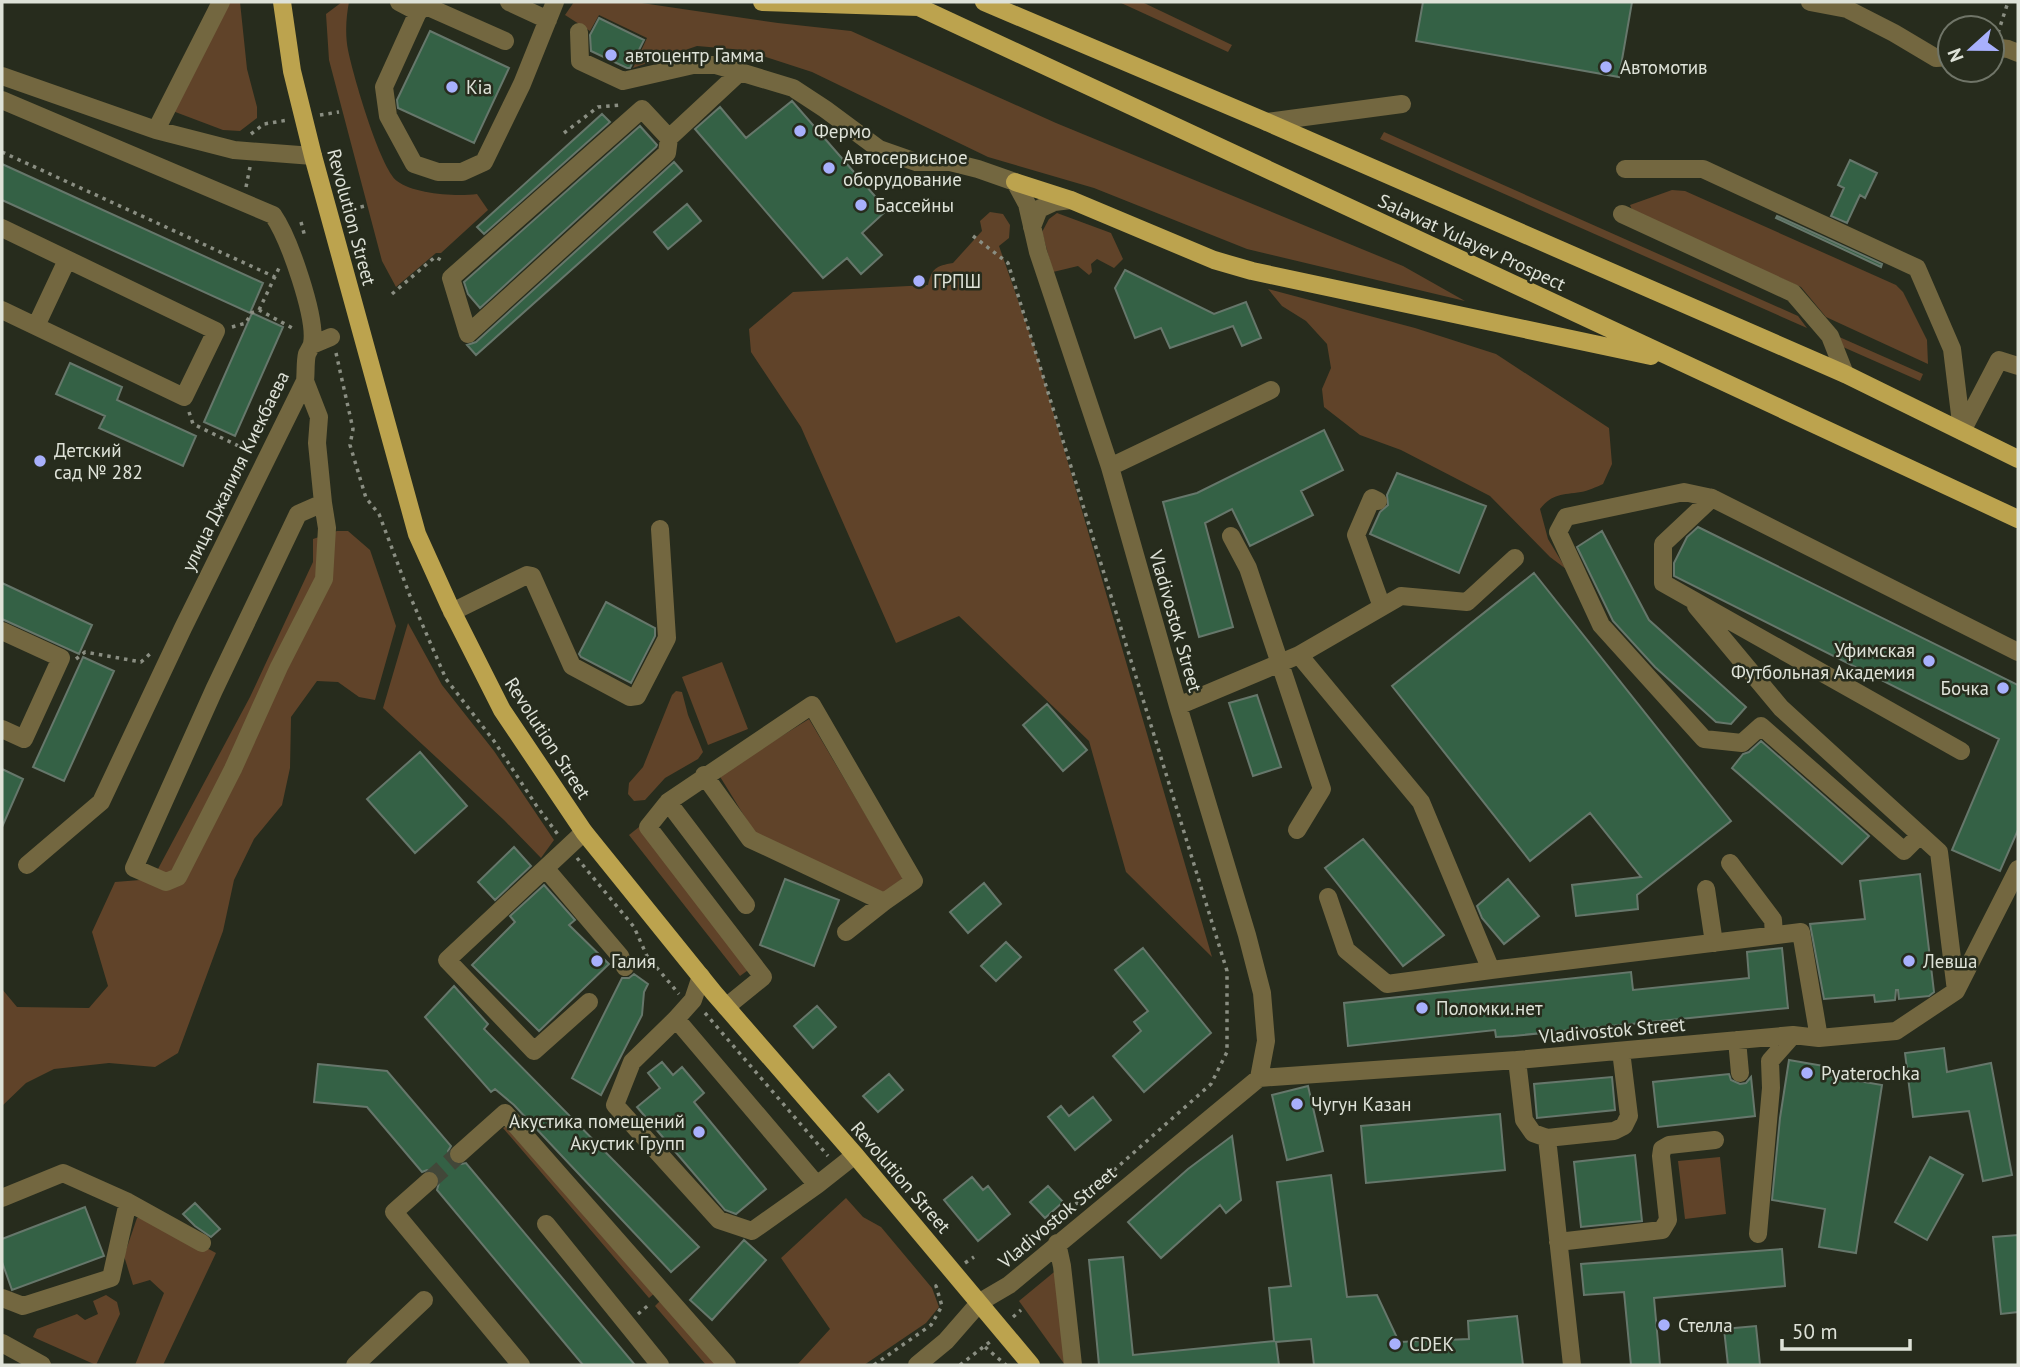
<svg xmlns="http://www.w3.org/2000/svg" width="2020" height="1367" viewBox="0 0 2020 1367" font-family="'PT Sans',sans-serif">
<rect width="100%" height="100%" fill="#272c1d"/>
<path fill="#604329" d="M224,2H240L247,69L257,107V118L240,131L223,130L170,110Z
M342,2H349C346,17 345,35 348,50C353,75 380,168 397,181C414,194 456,197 477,194L488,210L441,253H436L396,287L382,261L329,60L326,14Z
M574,2H635L778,23L851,31L1056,123L1403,266L1465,301L1247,249L1094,188L988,157L812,72L744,50L697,46L633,68L647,38L599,15L590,31L565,15Z
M1119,2H1142L1232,45L1228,52Z
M1384,132L1798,316L1807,328L1380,139Z
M1672,190L1685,191L1896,285L1903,292L1927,340L1928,364L1826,317L1801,287L1633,212L1630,205Z
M990,212L1003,214L1010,225L1009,238L999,246L1034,346L1212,957L1126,872L1089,741L959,616L896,643L801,427L751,352L749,329L793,292L928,285C932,268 936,266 953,263L982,231L980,221Z
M1057,213L1111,233L1123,259L1114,268L1097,259L1091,264L1092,272L1089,275L1078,266L1053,272L1042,232L1049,219Z
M1268,289L1415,328L1496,354L1609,428L1612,464L1603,484C1596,487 1588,491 1581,492C1562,495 1553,493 1540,509L1548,539L1566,569L1550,557L1490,496L1401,450L1360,435L1324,407L1322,389L1331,368L1327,344L1306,321L1282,306Z
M1837,336L1923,374L1920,381L1843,347Z
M337,531H348L370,550L396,626L375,700L359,697L338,682L317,681L291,717L290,768L282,805L254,839L234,880L223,931L178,1053L155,1067L109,1063L54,1069L26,1083L2,1106V989L17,1007L89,1008L108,986L92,932L115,882L140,880L151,882L250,697L313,562V539Z
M408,623L442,685L494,751L554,840L541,858L504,820L383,708Z
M722,662L748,729L708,745L682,677Z
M676,691L682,692L688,715L703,752L698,759L665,778L645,800L634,801L628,794L629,783L643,767L672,695Z
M809,719L903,878L884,893L756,835L719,775Z
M639,827L751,968L740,976L629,835Z
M507,1126L657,1291L649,1298L503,1128Z
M1720,1157L1726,1214L1685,1219L1678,1161Z
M846,1198L863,1217L881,1227L932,1288L939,1307L926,1323L864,1365H797L830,1329L781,1258Z
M145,1215L216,1253L163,1365H135L164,1293L150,1280L133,1285L124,1256L137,1218Z
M1059,1268L1065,1365L1019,1301Z
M106,1295L117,1302L120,1314L96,1365L33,1337L37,1329L77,1314L85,1320L98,1314L93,1301Z
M663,1298L722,1365H706L655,1306Z"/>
<path fill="#346145" stroke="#66776b" stroke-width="2" d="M1423,2H1632L1619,77L1416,41Z
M599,18L644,40L630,68H627L591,51L590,35Z
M430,31L509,68L474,143L398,108L397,100Z
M792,101L887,210L862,233L882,255L861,274L847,258L823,278L695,129L720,107L746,138Z
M602,114L610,122L484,234L477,227Z
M640,126L657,145L656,147L480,308L468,294L464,282Z
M1850,160L1877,173L1865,198L1860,195L1847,223L1831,216L1844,188L1838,185Z
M674,162L682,171L476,355L467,345L476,342Z
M2,164L263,283L250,313L2,200Z
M687,204L701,221L668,249L654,232Z
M1777,216L1882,264L1881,267L1776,218Z
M1125,270L1214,314L1246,302L1261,338L1242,346L1233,326L1170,348L1161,328L1135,338L1115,288Z
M252,313L283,327L235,436L204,422Z
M70,363L122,387L117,400L196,436L183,466L99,428L105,416L56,394Z
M1324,430L1343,470L1301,491L1313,515L1250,546L1232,509L1205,523L1233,627L1199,637L1163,502L1197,493Z
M1397,473L1486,506L1459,573L1370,534L1380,512L1388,505L1387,495Z
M1698,527L2018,685V830L2000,871L1952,850L1999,739L1674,576V563L1687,537Z
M1602,531L1649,620L1746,707L1731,724L1716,722L1655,667L1613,621L1577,547Z
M1534,573L1731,821L1637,895L1638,909L1576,916L1572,885L1641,877L1590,813L1530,861L1392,686Z
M2,583L92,625L79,654L2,619Z
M606,602L655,628V636L631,683L581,657L579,654Z
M83,657L114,671L64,781L33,767Z
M1257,695L1281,767L1253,776L1229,703Z
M1047,704L1087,750L1063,771L1023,725Z
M1761,741L1869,836L1842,864L1732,768L1743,754L1749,752Z
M420,752L467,806L415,853L367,799Z
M2,769L23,779L2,827Z
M1363,839L1444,935L1403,966L1325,868Z
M514,847L531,866L495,900L478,882Z
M1920,874L1934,992L1929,996L1899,999L1898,990H1896L1895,1000L1875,1002L1874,995L1824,999L1810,924L1865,919L1860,881Z
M785,879L839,900L814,966L760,945Z
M1508,879L1539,916L1504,944L1482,918L1477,906Z
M984,883L1001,904L968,933L950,912Z
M544,885L575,920L569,925L609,964L539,1031L472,965L515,922L510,916Z
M1006,942L1021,957L996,981L981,966Z
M1143,948L1211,1033L1144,1092L1113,1056L1141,1031L1134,1022L1148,1011L1115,970Z
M1782,948L1788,1008L1513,1036L1496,1037L1495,1030L1348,1046L1344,1003L1631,972L1633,990L1749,978L1747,952Z
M634,974L648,984L644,992L642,1015L601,1095L572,1078L622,978H629Z
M454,986L488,1024L484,1029L699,1247L671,1272L514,1105L495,1089L491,1092L425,1017Z
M817,1006L836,1027L813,1048L794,1026Z
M1944,1048L1947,1072L1991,1063L2012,1175L1983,1181L1969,1111L1913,1117L1905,1053Z
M1789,1060L1824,1066L1823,1075L1882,1085L1856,1253L1819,1247L1825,1209L1772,1200L1780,1118Z
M662,1062L673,1075L682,1067L704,1093L694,1102L766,1189L736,1214L725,1210L637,1107L660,1088L648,1073Z
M318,1064L387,1071L451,1146L448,1151L450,1161L456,1165L466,1163L635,1365H583L437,1190L440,1179L437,1173L427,1170L422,1172L367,1107L314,1102Z
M889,1074L903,1090L878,1112L863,1096Z
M1729,1074L1731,1080L1740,1084L1746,1083L1751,1077L1755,1116L1658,1127L1653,1082Z
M1612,1077L1615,1110L1537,1118L1534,1084Z
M1308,1086L1323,1151L1287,1160L1272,1095Z
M1093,1097L1111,1120L1075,1150L1048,1117L1061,1106L1069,1116Z
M1500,1114L1505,1170L1366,1183L1361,1126Z
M1232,1136L1241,1200L1226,1213L1220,1205L1161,1258L1128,1222L1188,1169Z
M1635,1155L1642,1221L1581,1227L1574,1162Z
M1930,1157L1963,1175L1927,1240L1895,1222Z
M1331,1175L1347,1297L1377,1295L1399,1342L1469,1339L1468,1321L1517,1316L1523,1365H1314L1311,1339L1276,1342L1279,1365H1099L1089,1260L1123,1257L1133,1355L1274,1341L1269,1288L1291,1286L1277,1182Z
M972,1177L983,1190L988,1186L1010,1214L978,1241L944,1200Z
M1048,1186L1063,1202L1045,1218L1030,1202Z
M195,1203L220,1229L211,1237L195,1226L183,1214Z
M85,1207L104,1256L12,1290L2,1262V1239Z
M2018,1235V1312L2001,1314L1993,1237Z
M744,1240L766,1260L712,1320L690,1300Z
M1782,1249L1785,1286L1654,1298L1660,1365H1631L1624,1292L1584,1295L1581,1264Z
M1756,1326L1760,1365H1728L1724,1329Z"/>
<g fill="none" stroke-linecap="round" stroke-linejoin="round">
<path stroke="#424739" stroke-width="18" stroke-dasharray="18 9" stroke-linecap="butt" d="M429,1181L459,1154"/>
<path stroke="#8a8e82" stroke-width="3.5" stroke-dasharray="3.5 5" stroke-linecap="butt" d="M1998,33L2008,2
M320,115L339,112
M564,133L598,107L620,105
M251,134L264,124L288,120
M2,152L275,277
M246,187L250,167
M344,211L365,206
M301,222L305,237
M973,236L1008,263L1227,971V1052L1211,1084L1059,1219
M392,294L435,257L445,262
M259,310L279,268
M232,327L246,323L251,313L259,310L296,330
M336,353L353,429L350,445L366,498L379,514L410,596L446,679L494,741L536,805L559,836
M189,412L193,424L251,452
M76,659L85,652L141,662L152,652
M577,858L634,927L647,956L679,994
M705,1013L828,1156
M965,1263L974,1257
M638,1314L651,1303
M1013,1317L1021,1310
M985,1347L1006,1365
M874,1365L931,1325L942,1306L936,1286L940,1283
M960,1365L991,1341"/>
<path stroke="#736740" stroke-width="18" d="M399,2L418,12L384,87L388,116L414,164L438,172H462L484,162L522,84L555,2
M509,2L548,20
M1810,2L1847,9L1894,33L1936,58L1950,57
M418,12L426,6L505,41
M579,32L580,61L623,81L693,65H716L740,72L793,88L825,109L879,149L916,162H950L978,169L1015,182L1027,204L1038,252L1110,467L1178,706L1247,935L1262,993L1266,1041L1259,1078
M1992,47L2008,49L2018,53
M2,76L156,130L234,150L313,156
M2,100L273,215C289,238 317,318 312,344C311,347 308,352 307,354C305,362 306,373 305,381L183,628L101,802L27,865
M1267,122L1402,104
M156,130L221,2
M669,138L642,109L451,278L468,334L667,153L669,138L740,72
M1625,169H1703L1917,268L1952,349L1962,431
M1622,214L1793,293L1830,336L1845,374
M1032,227L1039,209L1054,202L1071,200
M2,228L216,331L184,397L2,310
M36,326L67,260
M312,345L331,337
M305,381L319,417L317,443L323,503L298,514L214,690L134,868L166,882L178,877L233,769L279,667L324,579L327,528L323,503
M1962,431L1999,360L2018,366
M1110,467L1271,390
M1712,498L1684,492L1566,517L1558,532L1601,625L1704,739L1742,743L1761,726L1904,851L1920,835
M1378,501L1372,498L1356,535L1382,607
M1231,536L1248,568L1322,789L1297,830
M1696,606L1781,708L1939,852L1956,991
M452,612L527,575L532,576L572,666L630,697L637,696L667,638L660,529
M2,631L61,658L24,739L2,729
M1299,655L1421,802L1491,970L1801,932L1819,1038
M1178,706L1299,655L1401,596L1467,602L1515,558
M1961,751L1663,583V544L1712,498L2018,652
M704,775L750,839L884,902L914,881L812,705L668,802L648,827L763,977L726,1007
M668,802L746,905
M584,832L447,960L534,1051L589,1002
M1730,863L1773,920L1774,935
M546,869L620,956L625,967
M1706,889L1714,943
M1328,897L1346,950L1387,984L1491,970
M846,932L884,902
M701,976L693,1000L676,1019L817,1185L855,1155
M676,1019L632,1062L615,1105L719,1220L752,1231L817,1185
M1737,1040L1740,1073
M1517,1060L1524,1120L1533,1133L1547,1138
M459,1154L505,1113L727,1365
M429,1181L394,1212L521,1365
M2,1198L63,1173L128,1202L111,1278L23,1306L2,1298
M128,1202L202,1243
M546,1224L660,1365
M1758,1234L1771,1088L1770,1061L1793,1035
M1558,1242L1662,1230L1668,1220L1661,1156L1662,1149L1669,1145L1715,1140
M1057,1243L1062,1266L1073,1365
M2,1343L42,1365
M355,1365L424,1300
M917,1365L946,1341L980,1302L1009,1285L1259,1078L1517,1060L1793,1035L1819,1038L1896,1031L1956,991L2018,869
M1572,1365L1547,1138L1614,1131L1624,1126L1629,1116L1621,1051"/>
<path stroke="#bca34e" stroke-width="18" d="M282,2L292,71L313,156L417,534L450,607L502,710L584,832L714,993L855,1155L1031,1365
M762,2L919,7
M908,2L2018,519
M984,2L1267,122L1845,374L2018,459
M1015,182L1071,200L1214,260L1252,271L1651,356"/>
</g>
<g fill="#a8b0fc" stroke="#272c1d" stroke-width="2.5">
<circle cx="611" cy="55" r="7"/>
<circle cx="1606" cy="67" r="7"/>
<circle cx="452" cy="87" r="7"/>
<circle cx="800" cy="131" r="7"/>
<circle cx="829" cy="168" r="7"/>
<circle cx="861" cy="205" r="7"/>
<circle cx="919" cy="281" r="7"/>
<circle cx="40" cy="461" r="7"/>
<circle cx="1929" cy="661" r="7"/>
<circle cx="2003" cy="688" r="7"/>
<circle cx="597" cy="961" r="7"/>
<circle cx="1909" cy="961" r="7"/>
<circle cx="1422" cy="1008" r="7"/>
<circle cx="1807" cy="1073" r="7"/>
<circle cx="1297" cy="1104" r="7"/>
<circle cx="699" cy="1132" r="7"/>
<circle cx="1664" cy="1325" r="7"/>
<circle cx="1395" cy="1344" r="7"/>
</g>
<g text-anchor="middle" stroke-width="5" stroke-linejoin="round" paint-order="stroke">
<g font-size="19" fill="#dee2d8" stroke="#272c1d" text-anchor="start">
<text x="625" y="62">автоцентр Гамма</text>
<text x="1620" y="74">Автомотив</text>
<text x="466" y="94">Kia</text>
<text x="814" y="138">Фермо</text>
<text x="843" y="164">Автосервисное<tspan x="843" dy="22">оборудование</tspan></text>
<text x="875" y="212">Бассейны</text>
<text x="933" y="288">ГРПШ</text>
<text x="54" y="457">Детский<tspan x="54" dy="22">сад № 282</tspan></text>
<text x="1915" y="657" text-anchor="end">Уфимская<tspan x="1915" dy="22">Футбольная Академия</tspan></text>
<text x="1989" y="695" text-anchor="end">Бочка</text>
<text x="611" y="968">Галия</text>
<text x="1923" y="968">Левша</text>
<text x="1436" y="1015">Поломки.нет</text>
<text x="1821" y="1080">Pyaterochka</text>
<text x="1311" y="1111">Чугун Казан</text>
<text x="685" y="1128" text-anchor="end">Акустика помещений<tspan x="685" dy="22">Акустик Групп</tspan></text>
<text x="1678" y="1332">Стелла</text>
<text x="1409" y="1351">CDEK</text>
</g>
<g font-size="19" fill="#dee2d8" stroke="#272c1d">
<text transform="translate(352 217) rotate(75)" y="7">Revolution Street</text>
<text transform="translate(1472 242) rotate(25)" y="7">Salawat Yulayev Prospect</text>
<text transform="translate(235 471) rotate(-64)" y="7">улица Джалиля Киекбаева</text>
<text transform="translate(1176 621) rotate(74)" y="7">Vladivostok Street</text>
<text transform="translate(548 738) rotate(57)" y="7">Revolution Street</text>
<text transform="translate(1612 1030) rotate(-5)" y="7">Vladivostok Street</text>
<text transform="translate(901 1177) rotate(49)" y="7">Revolution Street</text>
<text transform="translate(1057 1217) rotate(-40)" y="7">Vladivostok Street</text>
</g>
</g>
<rect width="2020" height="1367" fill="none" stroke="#dee2d8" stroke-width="7"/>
<g transform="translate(1971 49) rotate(249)"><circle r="33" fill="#272c1d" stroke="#707568" stroke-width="2"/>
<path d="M0-5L12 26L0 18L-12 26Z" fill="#a8b0fc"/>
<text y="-10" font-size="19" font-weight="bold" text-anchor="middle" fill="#dee2d8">N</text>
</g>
<path d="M1782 1339v10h128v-10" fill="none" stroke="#dee2d8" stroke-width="3.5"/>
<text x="1792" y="1339" font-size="21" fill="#dee2d8" stroke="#272c1d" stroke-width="5" paint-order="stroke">50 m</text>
</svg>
